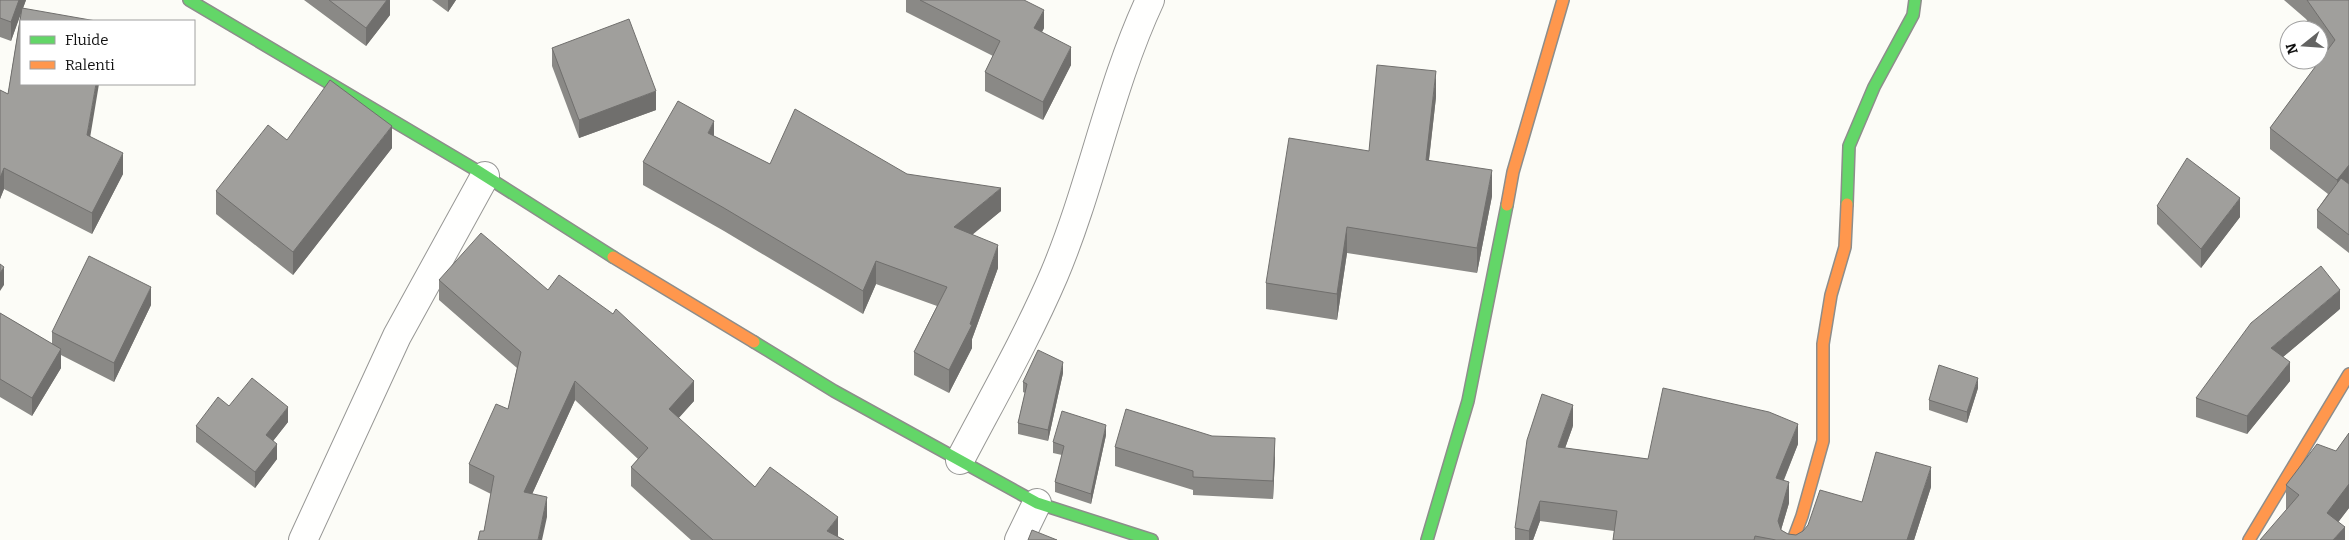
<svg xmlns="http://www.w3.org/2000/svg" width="2349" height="540" viewBox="0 0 2349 540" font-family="Bitter,serif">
<rect width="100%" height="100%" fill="#fcfcf7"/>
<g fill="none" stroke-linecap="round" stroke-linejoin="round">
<g stroke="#979795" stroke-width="30">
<path id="street" d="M960,460C992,399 1027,338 1054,275C1092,185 1109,88 1150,0
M303,540L397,336L485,176
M1019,540L1037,503"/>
</g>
<g stroke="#8d8d8b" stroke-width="14">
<path id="fast" d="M189,0L476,170L613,257
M1847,204L1849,146L1874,87L1913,15L1915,0
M754,342L834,391L1037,503L1152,540
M1427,540L1468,401L1507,205"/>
</g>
<g stroke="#8d8d8b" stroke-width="14">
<path id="slow" d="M1507,205L1513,172L1563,0
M613,257L754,342
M1793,540L1802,516L1823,441V344L1831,295L1845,247L1847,204
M2249,540L2349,374"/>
</g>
<use href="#street" stroke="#fffffe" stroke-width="28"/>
<use href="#fast" stroke="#63d668" stroke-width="11"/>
<use href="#slow" stroke="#ff974d" stroke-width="11"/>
</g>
<path fill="#8a8986" d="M0,0H26L23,8L90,136L123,174L92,234L4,189L0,199V90L8,94L21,12L11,41L0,37Z
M304,0H390V15L366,46Z
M432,0H456L448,12Z
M906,0H1024L1044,28L1042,32L1071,65L1043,120L985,91V72L993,56L906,12Z
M2284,0H2349V253L2317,228V210L2328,194L2270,149V128L2328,50L2319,38V30H2314L2306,19Z
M552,48L656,110L579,138L552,66Z
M1436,97L1429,160L1492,196L1477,273L1347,253L1337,320L1266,309V283L1369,151Z
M714,136L770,164L907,174L1001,211L972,234L998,268L972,339V348L949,393L914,375V352L937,306L876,284L863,314L724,231L643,185V162Z
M287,140L392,148L293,275L216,214V191Z
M2157,206L2240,217L2201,268L2157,224Z
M439,280L548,290L694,401L678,418L755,487L844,540H691L631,486V467L638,459L575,400L532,494L547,517L484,531L491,494L469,483V464L508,409L517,368L439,300Z
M151,305L114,382L61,355V368L32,416L0,397V313L52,344V332Z
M2340,309L2283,357L2290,381L2247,434L2196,417V398Z
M1063,373L1048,441L1018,434V423L1025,393L1023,392V382Z
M1978,388L1967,423L1929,410V400Z
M288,422L273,441L277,459L255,488L196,442V426Z
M1573,426L1565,448L1648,459L1798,444L1784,480L1789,503L1781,530L1788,534L1796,535L1862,502L1931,487L1914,540H1613L1614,531L1540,521L1533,540H1515V528Z
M2349,433V508L2338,522L2345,540L2286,509V485L2336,451Z
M1106,435L1091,504L1055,492V482L1062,455L1053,453V442Z
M1115,447L1275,457L1273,499L1193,495V490L1115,466Z"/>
<path fill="#706f6d" d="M19,0H26L11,41V22Z
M387,0H390V15L366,46V28Z
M448,0H456L448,12Z
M1044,10V28L1034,47V28Z
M1071,47V65L1043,120V102Z
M1436,71V97L1426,185V160Z
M96,84H99L87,156V135Z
M656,91V110L579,138V120Z
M714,121V144L708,133Z
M392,126V148L293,275V252Z
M123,153V174L92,234V213Z
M2349,165V186L2337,201V180Z
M4,168V189L0,199V178Z
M1492,170V196L1477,273V248Z
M1001,188V211L954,250V227Z
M2240,198V217L2201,268V249Z
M1347,227V253L1337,320V294Z
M998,245V268L972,339V348L949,393V370L970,324Z
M876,261V284L863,314V291Z
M4,267V285L0,291V273Z
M151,287V305L114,382V363Z
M2340,290V309L2271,367V348Z
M61,349V368L32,416V398Z
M1063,362V373L1048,441V430Z
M2290,362V381L2247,434V416Z
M1978,378V388L1967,423V412Z
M575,381V400L524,512V492Z
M694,381V401L669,429V409Z
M1573,405V426L1558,468V447Z
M288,407V422L266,450V435Z
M1798,424V444L1776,499V478Z
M1106,425V435L1091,504V494Z
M1275,438V457L1273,499V481Z
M277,444V459L255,488V472Z
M1931,467V487L1914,540H1907Z
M1789,482V503L1778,540V521Z
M2349,484V508L2327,537V513Z
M547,497V517L542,540H538Z
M1540,501V521L1533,540H1529V531Z
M838,517V536L835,540L827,531Z
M2345,527V540H2333Z"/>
<path fill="#a09f9c" stroke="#706f6d" d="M0,0H19L11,22L0,18Z
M329,0H387L366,28Z
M920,0H1024L1044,10L1034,28L1071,47L1043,102L985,72L1000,41Z
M2307,0H2349V165L2337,180L2270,128L2335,40Z
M22,8L96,21H21V84H96L87,135L123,153L92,213L4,168L0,178V90L8,94Z
M629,19L656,91L579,120L552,48Z
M1377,65L1436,71L1426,160L1492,170L1477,248L1347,227L1337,294L1266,283L1289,138L1369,151Z
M330,80L392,126L293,252L216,191L268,125L287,140Z
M678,101L714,121L708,133L770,164L795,109L907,174L1001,188L954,227L998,245L970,324L972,325L949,370L914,352L947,287L876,261L863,291L724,208L643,162Z
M2187,158L2240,198L2201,249L2157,206Z
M2341,178L2349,184V235L2317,210Z
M481,233L548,290L559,275L613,314L616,309L694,381L669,409L755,487L770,467L838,517L827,531L844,540H713L631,467L648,448L575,381L524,492L547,497L538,540H478L480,531H484L494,476L469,464L496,404L508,409L521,352L439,280Z
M89,256L151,287L114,363L52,332Z
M0,264L4,267L0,273Z
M2321,266L2340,290L2271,348L2290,362L2247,416L2196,398L2251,323Z
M0,313L61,349L32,398L0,379Z
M1038,350L1063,362L1048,430L1018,423L1027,384L1023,382Z
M1939,365L1978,378L1967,412L1929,400Z
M252,378L288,407L266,435L277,444L255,472L196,426L218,397L229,406Z
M1663,388L1769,412L1798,424L1776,478L1789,482L1778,521L1781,530L1788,534L1796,535L1803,531L1808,525L1820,490L1862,502L1876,452L1931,467L1907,540H1776L1755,536L1754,540H1613L1617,511L1540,501L1529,531L1515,528L1527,440L1542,394L1573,405L1558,447L1648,459Z
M1126,409L1212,436L1275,438L1273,481L1193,477V471L1115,447Z
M1062,411L1106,425L1091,494L1055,482L1064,446L1053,442Z
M2349,433V484L2327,513L2345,527L2333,540H2260L2299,495L2286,485L2317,444L2336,451Z
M1032,530L1057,540H1028Z"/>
<rect x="20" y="20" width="175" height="65" fill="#ffffff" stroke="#a0a0a0"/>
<rect x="30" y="36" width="25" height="8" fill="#63d668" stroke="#a0a0a0"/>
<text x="65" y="45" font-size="15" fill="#111111">Fluide</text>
<rect x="30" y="61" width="25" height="8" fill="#ff974d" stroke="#a0a0a0"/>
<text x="65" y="70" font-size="15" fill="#111111">Ralenti</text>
<g transform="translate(2304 45) rotate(253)"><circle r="24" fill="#ffffff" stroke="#a0a0a0"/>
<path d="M0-4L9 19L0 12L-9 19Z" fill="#636362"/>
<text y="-8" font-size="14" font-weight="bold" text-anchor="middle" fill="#111111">N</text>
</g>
</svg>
